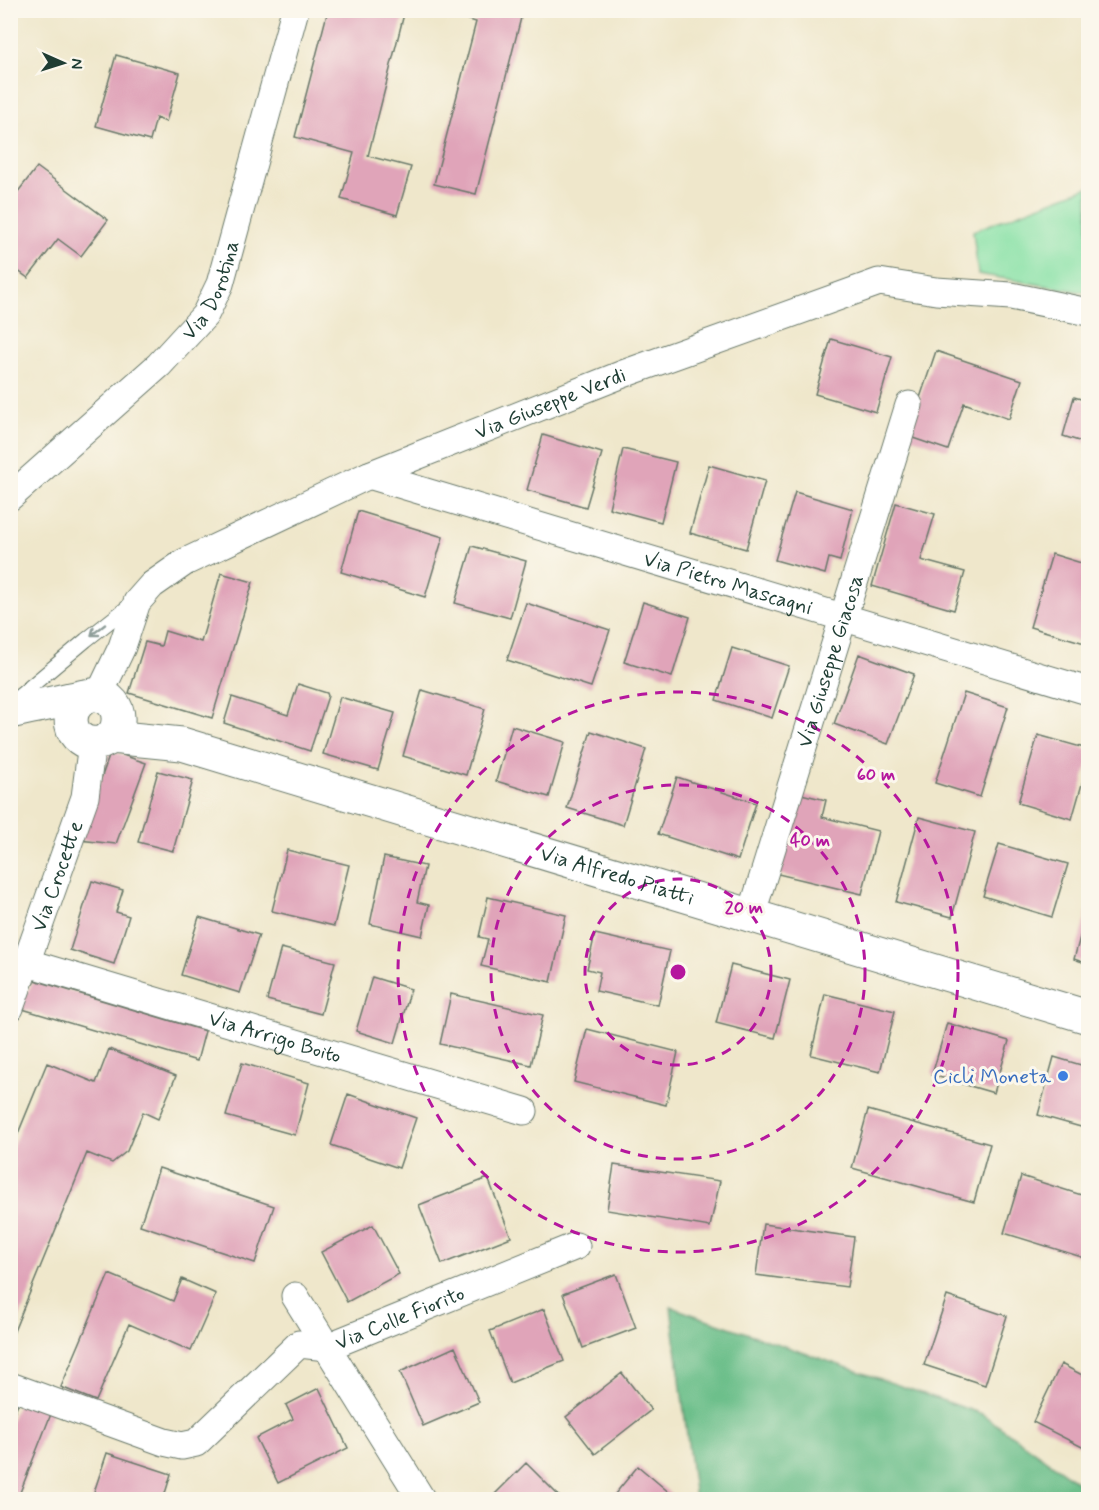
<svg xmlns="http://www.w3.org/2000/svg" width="1099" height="1510" viewBox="0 0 1099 1510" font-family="Mynerve,sans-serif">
<rect width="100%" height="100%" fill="#fbf7ec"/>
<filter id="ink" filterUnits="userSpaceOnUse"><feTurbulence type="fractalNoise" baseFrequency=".0167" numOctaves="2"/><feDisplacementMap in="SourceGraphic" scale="12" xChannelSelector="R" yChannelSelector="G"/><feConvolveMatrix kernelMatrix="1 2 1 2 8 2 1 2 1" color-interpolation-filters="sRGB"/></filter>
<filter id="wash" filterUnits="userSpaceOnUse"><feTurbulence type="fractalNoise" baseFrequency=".008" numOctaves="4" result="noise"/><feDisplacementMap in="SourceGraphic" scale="24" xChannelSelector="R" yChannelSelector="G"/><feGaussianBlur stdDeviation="1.35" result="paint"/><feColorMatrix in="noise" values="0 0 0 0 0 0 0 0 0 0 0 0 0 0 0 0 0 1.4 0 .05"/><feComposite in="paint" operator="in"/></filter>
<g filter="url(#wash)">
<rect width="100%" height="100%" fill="#efe7cb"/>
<path fill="#87e1a6" stroke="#538f6d" stroke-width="1.5" d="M1088,187V293L978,274L973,231Z"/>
<path fill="#6dbf8b" stroke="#467e60" stroke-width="1.5" d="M671,1307L982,1414L1088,1490V1499H695Z"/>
<g id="blocks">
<path fill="#e0a4b9" d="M328,10H405L368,156L411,167L397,215L341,199L354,153L295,137Z
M435,10H523L476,194L434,184L476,22Z
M116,55L180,73L166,122L156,118L150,141L96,126Z
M37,167L108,220L81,256L58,239L28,278L10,265V202Z
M831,339L892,357L876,412L815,394Z
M936,351L1022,380L1009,419L964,403L948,450L907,436Z
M1074,397L1088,401V444L1063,436Z
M543,435L602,453L586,507L527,490Z
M623,449L676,462L661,522L609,508Z
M709,465L765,481L746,549L690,533Z
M795,492L853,509L840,561L829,558L825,574L775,560Z
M896,503L935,514L921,560L965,572L954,610L872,586Z
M358,511L443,537L425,597L341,572Z
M472,546L526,561L510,618L455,603Z
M1052,554L1088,565V644L1030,627Z
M221,573L253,582L212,718L129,693L145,642L161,646L165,631L201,642Z
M643,602L690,617L672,677L624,662Z
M526,603L610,630L591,687L507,660Z
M732,648L789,666L772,718L716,700Z
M859,654L914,674L888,744L834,724Z
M298,684L327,693L328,696L310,751L224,723L232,697L288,715Z
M422,690L485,709L466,775L403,756Z
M964,693L1008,707L980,797L935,783Z
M340,697L395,713L378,770L323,754Z
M512,726L565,742L549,797L496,781Z
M591,731L646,749L623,825L567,808Z
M1038,735L1088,749V763L1072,819L1018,803Z
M111,751L146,763L116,844L79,840Z
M158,771L193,780L173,851L138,842Z
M677,777L756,803L738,860L658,834Z
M797,793L826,800L822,817L878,831L862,894L778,874Z
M919,817L975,832L952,917L896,902Z
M999,844L1068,864L1052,917L983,896Z
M287,850L349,865L334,926L272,911Z
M384,857L425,866L417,902L429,905L422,936L370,924Z
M92,881L123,890L116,912L129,916L114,964L70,950Z
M488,897L566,915L551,982L481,966L488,939L479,937Z
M1088,908V964L1074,959Z
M199,917L259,935L240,993L181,975Z
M595,934L670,951L658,1005L596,991L600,972L587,969Z
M281,948L335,962L321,1014L267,1000Z
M731,965L790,980L775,1038L716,1023Z
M372,977L411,989L395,1043L356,1031Z
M34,980L205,1031L197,1061L19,1008Z
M451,994L543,1015L531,1065L440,1044Z
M825,994L895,1011L880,1072L811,1055Z
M947,1023L1009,1041L994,1093L932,1075Z
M587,1029L678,1052L666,1105L574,1082Z
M109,1049L176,1076L158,1119L143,1112L127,1151L112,1163L87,1153L10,1341V1153L47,1063L96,1083Z
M1054,1057L1088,1067V1129L1038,1115Z
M242,1063L309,1083L295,1135L226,1116Z
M348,1094L416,1118L399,1168L331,1145Z
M868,1110L990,1144L974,1202L852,1168Z
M614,1165L720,1181L710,1227L607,1210Z
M159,1168L274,1206L255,1263L140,1225Z
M1021,1176L1088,1197V1259L1004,1233Z
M488,1178L511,1237L442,1264L419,1205Z
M763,1224L854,1237L847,1287L756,1275Z
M373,1225L399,1274L347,1302L321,1252Z
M109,1274L173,1301L182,1279L216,1294L191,1351L129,1324L96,1401L61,1387Z
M616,1274L636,1328L583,1348L563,1294Z
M947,1296L1007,1316L985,1385L924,1365Z
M544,1309L564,1361L510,1383L490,1331Z
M455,1347L479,1402L423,1426L400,1372Z
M1061,1364L1088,1378V1450L1033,1422Z
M622,1373L651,1410L595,1454L566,1417Z
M319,1388L348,1448L278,1483L256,1438L293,1419L286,1405Z
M21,1396L53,1409L19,1495L10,1491V1423Z
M107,1453L171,1474L163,1500H98L92,1498Z
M526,1463L559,1496L555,1500H489Z
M638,1466L678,1500H610Z"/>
</g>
</g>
<g filter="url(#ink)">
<use href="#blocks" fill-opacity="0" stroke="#687869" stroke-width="1.5"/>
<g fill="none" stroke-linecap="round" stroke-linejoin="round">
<g stroke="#687869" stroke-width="16">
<path id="service" d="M11,703L86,640L133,603"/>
</g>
<g stroke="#687869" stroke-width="29">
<g id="minor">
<path id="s1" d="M369,475L1088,691"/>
<path id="s2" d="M10,497L159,365L205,315L220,284L295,10"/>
<path id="s3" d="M99,695L122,647L137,602L152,585L185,562L369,475L623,374L879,282L936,291L1011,296L1088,312"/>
<path id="s4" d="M751,916L909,405"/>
<path id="s5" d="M28,963L524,1111"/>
<path id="s6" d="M10,1008L85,797L92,743"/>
<path d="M295,1296L422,1500"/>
<path id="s7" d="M10,1386L164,1442L182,1446L196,1443L299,1344L327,1347L576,1246"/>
</g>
</g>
<g stroke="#687869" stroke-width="35">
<g id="tertiary">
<path d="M10,712C30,707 50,704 70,699C78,698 88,694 97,695C125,698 125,739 98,743C69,747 59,706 91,695"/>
<path id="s8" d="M111,737L182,744L1088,1017"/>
</g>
</g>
<use href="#service" stroke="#fff" stroke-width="14"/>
<use href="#minor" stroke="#fff" stroke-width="27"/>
<use href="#tertiary" stroke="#fff" stroke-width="33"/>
</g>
<defs><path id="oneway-shaft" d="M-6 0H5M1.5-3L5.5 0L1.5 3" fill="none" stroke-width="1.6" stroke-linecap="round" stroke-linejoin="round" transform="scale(1.5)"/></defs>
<use stroke="#8f9e9a" href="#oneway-shaft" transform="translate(98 630) rotate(142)"/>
</g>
<g fill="none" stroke="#b5179e" stroke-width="3" stroke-dasharray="10 8">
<circle cx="678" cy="972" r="93"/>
<circle cx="678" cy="972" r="187"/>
<circle cx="678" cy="972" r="280"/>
</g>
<circle fill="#3f7fe0" stroke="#fbf7ec" stroke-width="2" cx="1063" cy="1076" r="6"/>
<g text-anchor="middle" stroke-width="6" stroke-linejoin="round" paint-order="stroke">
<g font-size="21" fill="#1f3d34" stroke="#fbf7ec">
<text dy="7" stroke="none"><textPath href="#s2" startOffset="292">Via Dorotina</textPath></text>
<text dy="7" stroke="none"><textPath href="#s3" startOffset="562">Via Giuseppe Verdi</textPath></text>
<text dy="7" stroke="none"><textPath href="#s1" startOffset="375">Via Pietro Mascagni</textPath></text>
<text dy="7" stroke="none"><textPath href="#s4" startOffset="267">Via Giuseppe Giacosa</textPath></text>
<text dy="7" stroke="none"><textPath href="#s8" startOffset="526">Via Alfredo Piatti</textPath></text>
<text dy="7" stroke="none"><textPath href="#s6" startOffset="140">Via Crocette</textPath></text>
<text dy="7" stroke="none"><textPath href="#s5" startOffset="258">Via Arrigo Boito</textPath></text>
<text dy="7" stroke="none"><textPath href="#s7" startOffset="446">Via Colle Fiorito</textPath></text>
</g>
<g font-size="21" fill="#366cbe" stroke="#fbf7ec" text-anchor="end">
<text x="1051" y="1083">Cicli Moneta</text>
</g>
</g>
<circle cx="678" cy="972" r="9" fill="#b5179e" stroke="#fbf7ec" stroke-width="3"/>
<g font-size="18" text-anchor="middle" font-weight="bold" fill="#b5179e" stroke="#fbf7ec" stroke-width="6" stroke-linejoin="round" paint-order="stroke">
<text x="876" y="780">60 m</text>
<text x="810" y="846">40 m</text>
<text x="744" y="913">20 m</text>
</g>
<rect width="1099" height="1510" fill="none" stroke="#fbf7ec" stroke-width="36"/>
<g transform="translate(63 63) rotate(93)" stroke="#fbf7ec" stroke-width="4.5" paint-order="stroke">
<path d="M0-4.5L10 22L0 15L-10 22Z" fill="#1f3d34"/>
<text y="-9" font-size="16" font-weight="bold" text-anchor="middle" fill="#1f3d34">N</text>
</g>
</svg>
